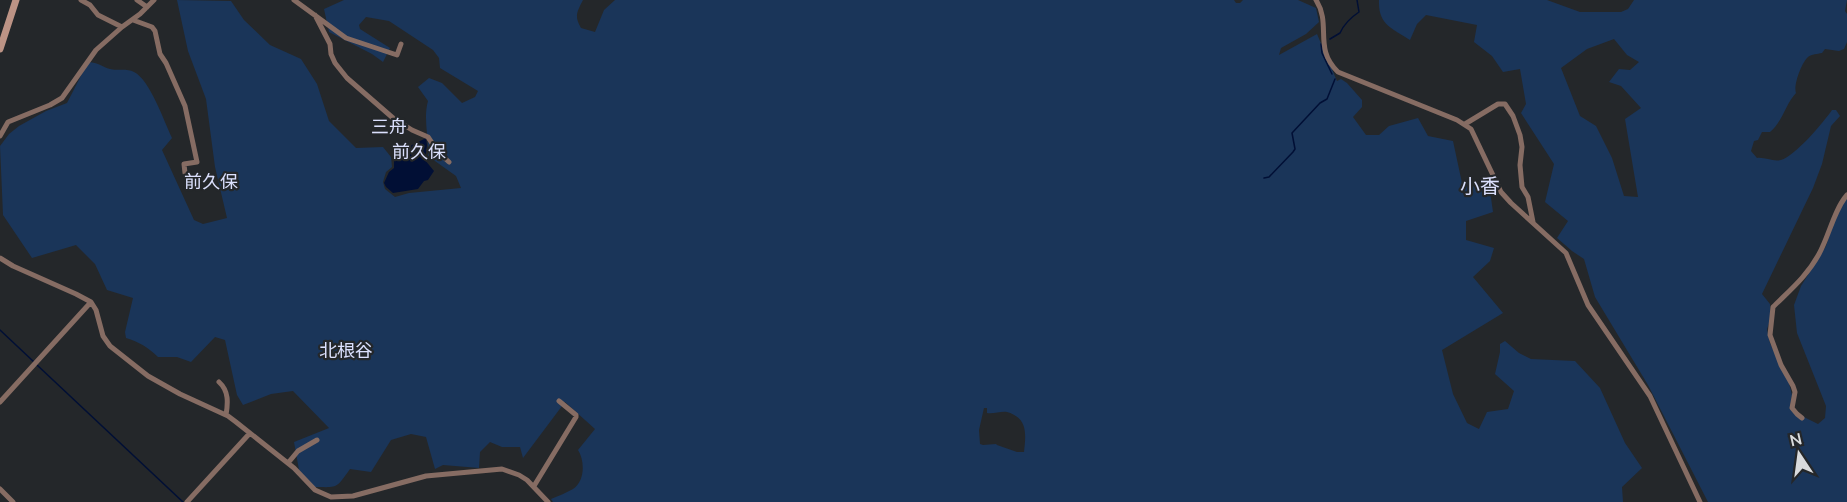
<svg xmlns="http://www.w3.org/2000/svg" width="1847" height="502" viewBox="0 0 1847 502" font-family="'Nunito Sans','Noto Sans JP',sans-serif">
<rect width="100%" height="100%" fill="#24272a"/>
<path fill="#1a3559" fill-rule="evenodd" d="M177,0L231,1L244,20L270,45L301,59L317,84L329,121L356,148L383,147L391,157L392,167L386,172L383,182L385,189L395,197L409,193L461,188L456,176L428,156C429,137 423,119 428,101L418,87L429,78L442,83L462,103L475,97L478,91L440,68L439,58L433,50L389,21L366,17L359,25L360,29L390,48L383,62L372,54L329,32L324,9L344,0H583C577,12 574,16 581,28L595,32L604,10L615,0H1234L1236,3H1240L1243,0H1298L1316,8L1319,22L1306,34L1281,48L1279,55L1317,34L1337,81L1341,79L1347,83L1362,100V107L1353,117L1366,135H1379L1389,126L1418,118L1428,136L1453,141L1462,183L1490,191L1493,212L1466,221V240L1494,248L1490,261L1473,277L1503,313L1442,350L1453,394L1467,423L1479,429L1487,412L1508,409L1514,391L1495,374L1500,352V344L1505,341L1519,353L1531,359L1575,361L1600,388L1625,443L1642,468L1622,487L1623,502H553L551,499C558,496 566,493 573,489C585,481 585,461 578,450L595,429L565,402L523,458L520,447H502L490,442L480,452L479,468L443,465L435,469L426,437L411,434L391,440L371,472L350,469C335,490 338,487 313,487L299,470L294,442L329,428L293,391L271,394L243,405L237,395L225,340L215,337L191,362L177,357H158C148,347 139,342 126,338L125,332L133,298L107,290L95,264L76,245L32,258L3,215L0,146L9,134L19,126L46,111L67,103L88,62C101,63 102,67 110,69C118,71 127,68 134,72C150,80 164,121 172,138L162,150L194,220L203,224L227,218L215,167L206,99L188,51ZM984,408H987V413C994,414 1001,411 1007,412C1028,418 1026,434 1024,452H1017L997,445L996,444L983,445L980,444L979,430Z
M1379,0H1547L1580,12H1621L1628,9L1634,0H1847L1845,11L1847,14V42L1844,49L1839,51L1825,49L1822,53C1817,54 1812,54 1808,57C1802,62 1793,85 1796,93C1785,105 1783,121 1770,132H1762L1758,140L1754,141L1751,151L1757,158C1765,157 1773,162 1781,160C1795,156 1823,123 1832,110H1836L1840,116L1831,126L1822,164L1813,188L1762,294L1770,304L1771,318L1767,329L1770,343L1789,383L1792,395L1790,408L1804,417L1818,424L1825,418L1826,406L1797,333L1794,305L1801,286L1826,246L1842,198L1847,193V502H1708L1648,385L1595,297L1584,259L1572,251L1557,238L1568,221L1545,202L1554,164L1521,113L1526,104L1520,69L1503,72L1492,56L1474,42L1477,25L1426,15L1417,24L1410,40C1392,28 1378,25 1379,0ZM1614,39L1627,55L1639,62L1630,70L1619,69L1609,82L1621,86L1641,108L1625,119L1638,197L1624,196L1612,158L1596,126L1580,116L1561,68L1587,49Z"/>
<path fill="#010f35" d="M426,138L427,145L425,160L434,171L428,180L424,181L418,189L393,193L386,187L384,183L389,172L394,168V154Z"/>
<g fill="none" stroke-linecap="round" stroke-linejoin="round">
<path stroke="#010f35" stroke-width="1.5" d="M1330,39L1340,33C1344,24 1350,18 1359,12L1357,0
M1321,44L1322,53L1332,74
M1264,178L1269,177L1293,152L1295,149L1292,133L1320,103L1327,99L1335,79
M0,330L34,362
M37,365L183,502"/>
<path stroke="#866c63" stroke-width="5" d="M81,0L90,5L98,15L122,27
M137,0L147,7
M294,0L346,38L397,55L401,44
M1316,0C1332,25 1313,48 1338,72L1457,120L1471,129L1501,192L1511,203L1566,253L1588,305L1650,396L1700,502
M315,15L330,44L331,54L335,63L347,78L393,118L412,130L428,137L438,152L449,162
M133,20L152,27L155,31L160,54L166,63L185,106L197,162L184,164L185,173
M1465,124L1498,104H1505L1513,116L1520,135L1522,147L1520,165L1522,187L1528,197L1533,222
M0,136L8,122L50,105L62,98L96,50L122,27L140,14L154,0
M0,258L13,266L76,294L91,302L96,310L103,336L110,346L148,376L180,394L228,416L236,422L294,468L315,490L331,497L353,496L426,476L502,469L519,475L527,480L548,502
M219,382C229,391 228,403 226,415
M0,402L91,302
M1802,418L1797,414L1792,408L1795,392L1793,386L1781,365L1770,335L1773,307C1790,290 1807,276 1819,254C1829,236 1834,210 1847,195
M288,463L298,451L317,440
M534,486L576,417V415L559,401
M0,489L13,502
M187,502L250,433"/>
<path stroke="#bc9385" stroke-width="7" d="M0,49L16,0"/>
</g>
<g text-anchor="middle" stroke-width="4.5" stroke-linejoin="round" paint-order="stroke">
<g font-size="18" fill="#dbe0fd" stroke="#24272a">
<text x="389" y="133">三舟</text>
<text x="419" y="158">前久保</text>
<text x="211" y="188">前久保</text>
<text x="346" y="357">北根谷</text>
</g>
<g font-size="20" fill="#dbe0fd" stroke="#24272a">
<text x="1480" y="193">小香</text>
</g>
</g>
<g transform="translate(1799 454) rotate(347)" stroke="#24272a" stroke-width="4.5" paint-order="stroke">
<path d="M0-4.5L10 22L0 15L-10 22Z" fill="#d9dbdd"/>
<text y="-9" font-size="16" font-weight="bold" text-anchor="middle" fill="#d9dbdd">N</text>
</g>
</svg>
